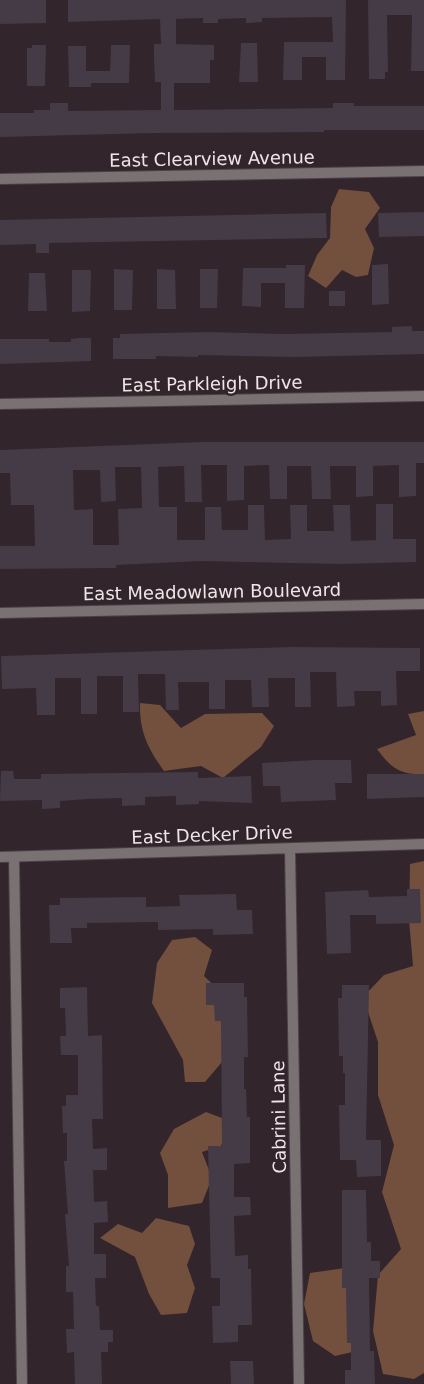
<svg xmlns="http://www.w3.org/2000/svg" width="424" height="1384" viewBox="0 0 424 1384" font-family="'DejaVu Sans',sans-serif">
<rect width="100%" height="100%" fill="#32252b"/>
<path fill="#734f3d" d="M339,189L369,192L380,208L365,229L374,248L368,275L356,277L342,270L326,288L308,276L317,255L330,238L331,207Z
M140,703L160,705L181,728L205,714L262,713L274,726L261,747L223,778L201,766L164,771C148,749 139,731 140,703Z
M424,711V774C400,775 391,768 377,749L416,735L408,714Z
M424,861V1373L414,1379L383,1374L373,1331L378,1275L401,1249L382,1192L394,1145L378,1095V1042L363,997L384,975L413,966L409,920L410,864Z
M195,937L212,950L204,976L224,995L228,1055L205,1082H185L183,1060L152,1003L157,963L172,940Z
M206,1112L230,1121L221,1146L202,1152L212,1178L202,1203L168,1208V1175L160,1153L174,1129Z
M156,1218L189,1226L195,1244L187,1265L195,1288L187,1313L161,1315L149,1294L135,1257L100,1238L118,1224L142,1233Z
M345,1268L357,1351L335,1356L313,1341L304,1304L310,1273Z"/>
<path fill="#443b46" fill-rule="evenodd" d="M0,0H46V23L0,24Z
M68,0H346L345,80H326V57H302V80H283L284,42H333L332,17L262,18V22L246,23V18L218,19V23H203V18L176,19V44L214,45V60H210V83H174V110L333,108V103H354V106H424V130H324V132L152,133L0,137V113H34V110H50V103H68V111L161,110V82H155L154,59V44H161L160,19L68,22Z
M368,0H424V71H411L412,15H387L388,72H385V79H369Z
M241,43H257L258,82H239Z
M32,45H46L45,86H27V48H32Z
M111,45H130L129,83H91V87H69L68,46H86V71H110Z
M424,212V236L379,237L378,213Z
M326,213L327,238L49,243V253H36V244L0,245V220Z
M388,264L389,304L372,305V265Z
M286,265H305L304,308H285V283H261V307L242,306L243,268H286Z
M114,269L133,270L132,310H114Z
M157,269L175,270L176,309H157Z
M200,269H218L217,308H200Z
M72,270H91L90,311L72,312Z
M29,273H45L47,311H28Z
M329,291H345V306H329Z
M412,326V331H424V354L295,357L198,355V357L156,356V359H113V338H120V334L209,332L284,334L392,332V327Z
M79,338H91V361L0,364V339H49V342H71V339Z
M202,442H424V463H416V496L399,497V465L373,466V496L356,497V466H330L331,499H312L311,466H287V499H270L269,465L244,466V500L227,501V465H201L202,502H185L184,466L158,467L159,507H177V540H205V507H221L222,530H248V505H264L265,540L291,539L290,505H307V531H334L333,505H350L351,541L376,540V504H393V539H416V562L342,564L201,561L116,565V568L0,569V546H35L34,505H11L10,473H0V450ZM115,467H141L142,508L118,509L119,545H93V509L74,510L73,470H100L101,502L116,501Z
M291,647L420,648V671H396L397,705L381,706V691H354L355,706L337,707L336,672H310L311,707H295V678H268L269,707H252L251,680H225V709H209V682H178L179,710H166L165,674H138L139,712H123V676H97V714H81V678H55V715H37L36,688L2,689L1,656Z
M315,760H351L352,783H335L336,800L281,802L280,786H263L262,763Z
M1,771H13L14,779H41V774L198,772V778L251,776L252,803L199,801V804L176,805V796L145,797V805L122,806V798L88,799L60,801V808L42,809V800L0,801Z
M367,774H424V797L367,799Z
M407,889H420L421,923L376,924V915H350L351,953L327,954L325,892L368,890L369,897L407,896Z
M236,894L237,910H252L253,934L213,935V929L158,930V922L87,923V928H71L72,943H50L49,905H60V898L146,897V907L180,906L179,895Z
M206,983H244V997H247L248,1057H244V1089H246L247,1117H250V1163L234,1164V1197H250L251,1215L234,1216L235,1256L248,1255V1269H251L252,1325H238V1342L213,1343L212,1306H220V1278H211L208,1146H222L221,1021H215L214,1005H206Z
M342,985H369L366,1140H381V1176L357,1177L356,1160H340L339,1105H345V1073H343V1056H339L338,998H342Z
M87,987L88,1036L102,1035L103,1119H92L93,1149L107,1148V1170H93L94,1202L107,1201L108,1222L94,1223V1254H106V1278H95L96,1306H99L100,1330H113V1342H108V1352H101L102,1384H75L74,1352L67,1353L66,1329H74L73,1292H66V1266H69L65,1214H68L64,1161H67V1133H63L62,1106H66V1095H78V1055H61L60,1036H66L65,1008H60V988Z
M342,1190H366L367,1242H371V1261H380V1278H369L370,1351H374L375,1384H345V1370H351V1343H347L346,1288H342Z
M230,1361H253L254,1384H231Z"/>
<g fill="none" stroke-linecap="round" stroke-linejoin="round">
<g stroke="#4c4046" stroke-width="12">
<path id="street" d="M0,179L424,171
M0,404L424,396
M0,613L424,604
M290,849L299,1384
M0,857L424,844
M14,857L22,1384"/>
</g>
<use href="#street" stroke="#7a7272" stroke-width="10"/>
</g>
<g text-anchor="middle" stroke-width="5" stroke-linejoin="round" paint-order="stroke">
<g font-size="18" fill="#efe5e9" stroke="#32252b">
<text transform="translate(212 159) rotate(-1)" y="6">East Clearview Avenue</text>
<text transform="translate(212 384) rotate(-1)" y="6">East Parkleigh Drive</text>
<text transform="translate(212 592) rotate(-1)" y="6">East Meadowlawn Boulevard</text>
<text transform="translate(212 835) rotate(-2)" y="6">East Decker Drive</text>
<text transform="translate(279 1117) rotate(-91)" y="6">Cabrini Lane</text>
</g>
</g>
</svg>
